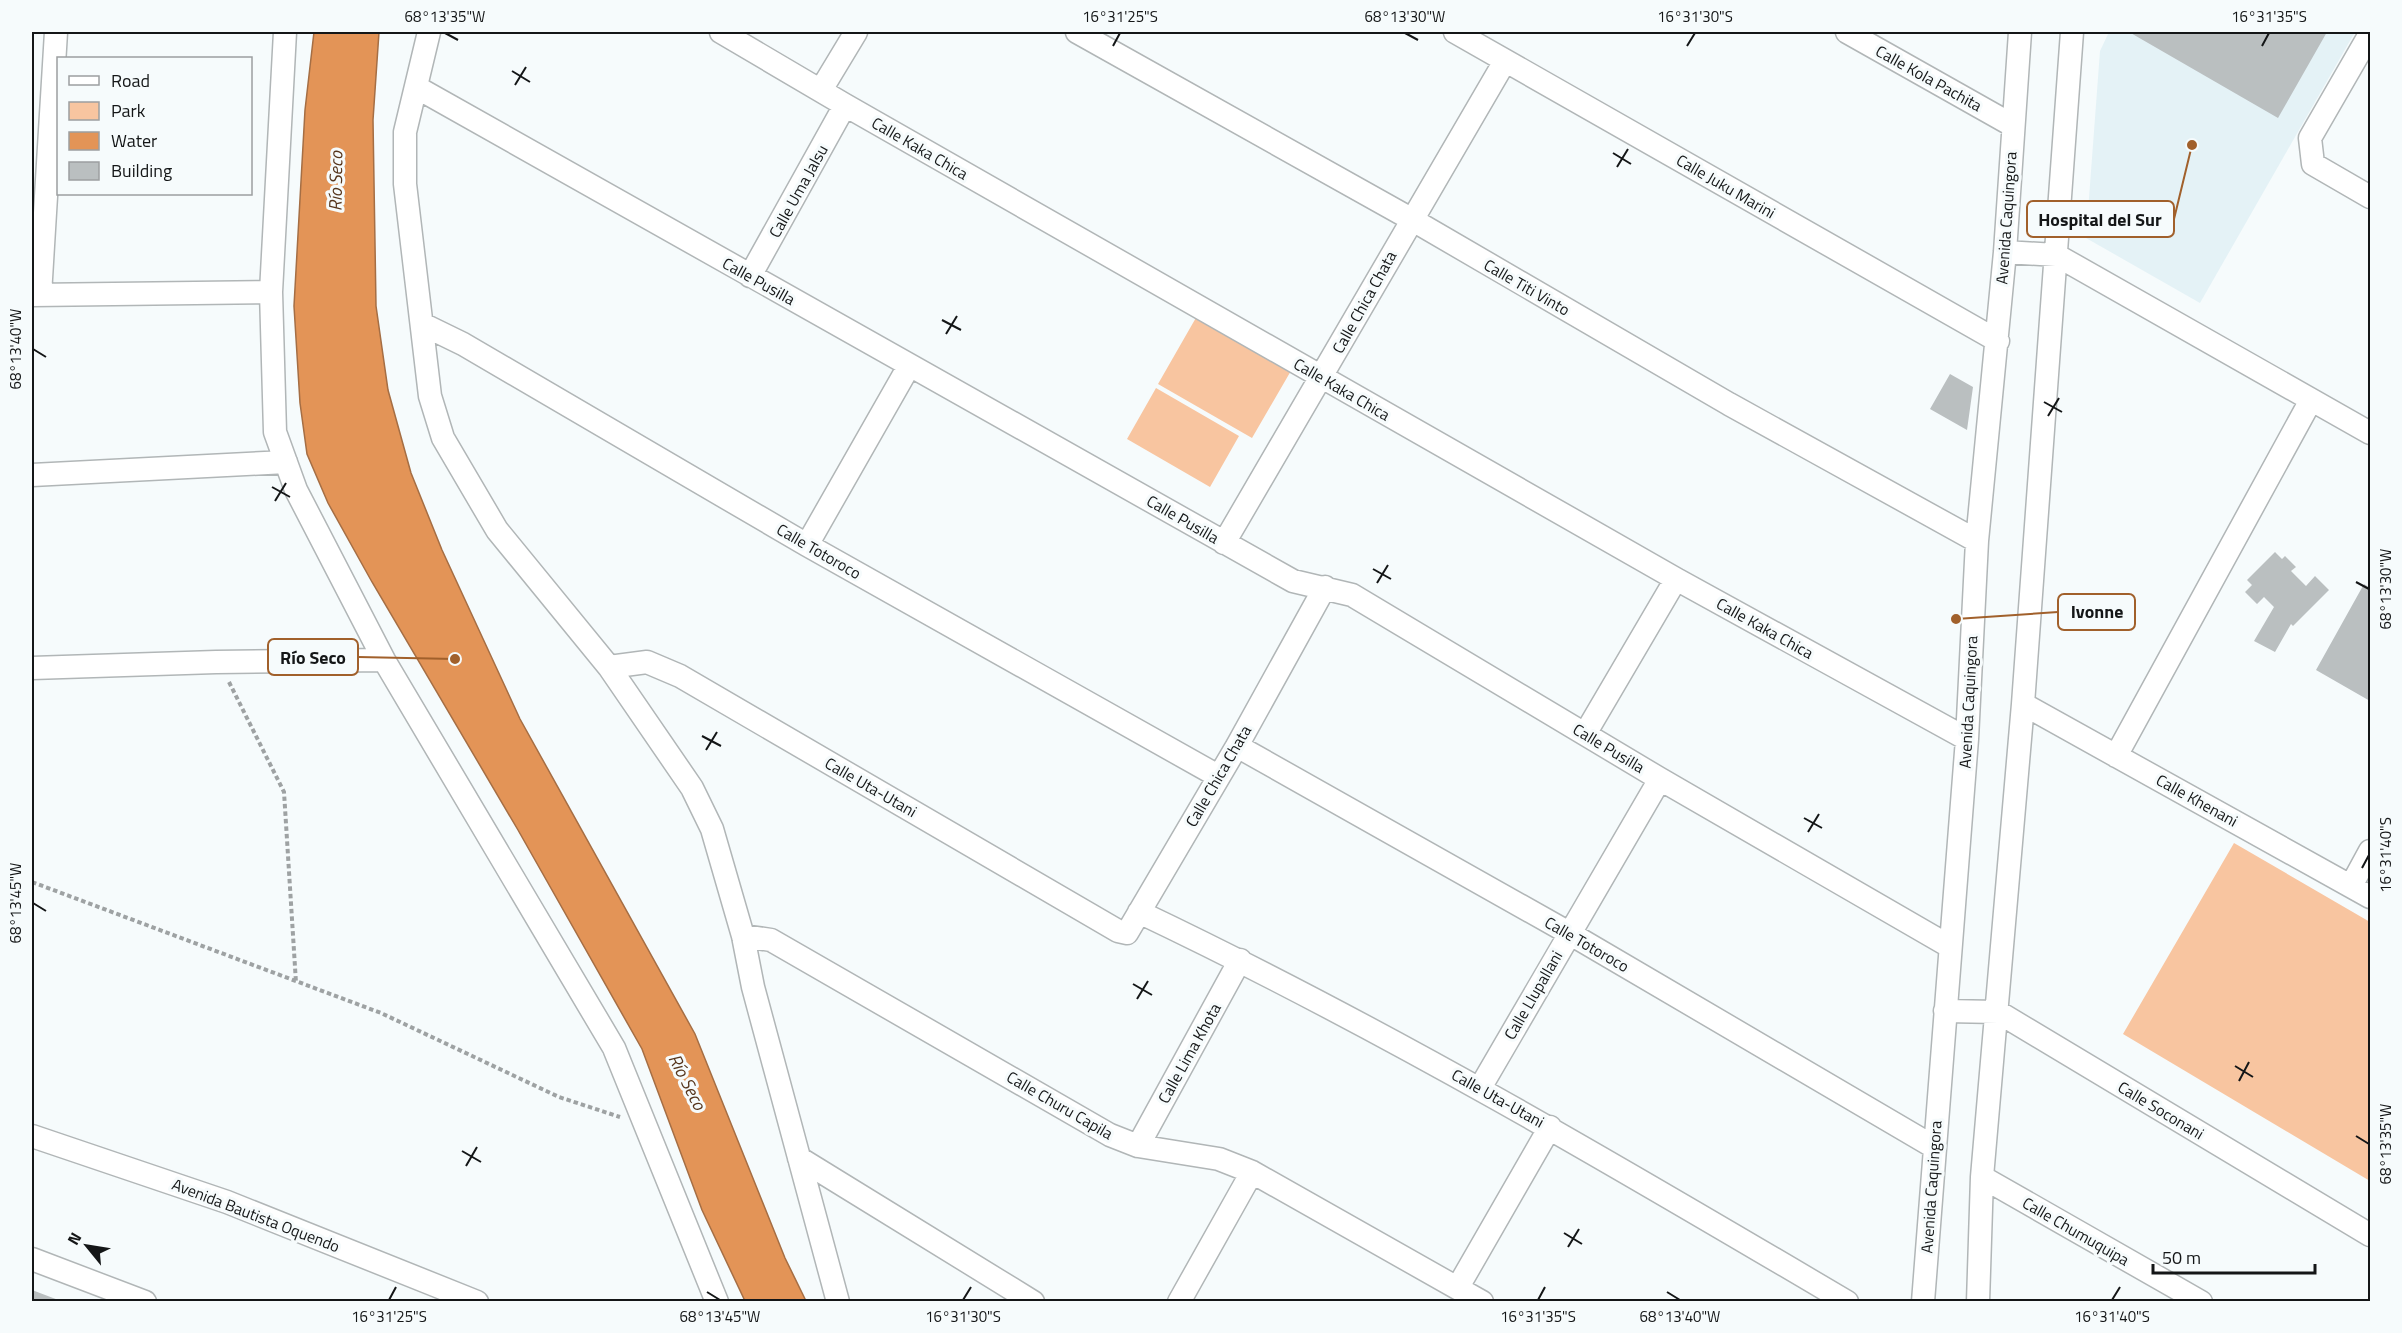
<svg xmlns="http://www.w3.org/2000/svg" width="2402" height="1333" viewBox="0 0 2402 1333" font-family="'Titillium Web',sans-serif">
<rect width="100%" height="100%" fill="#f6fbfc"/>
<path fill="#e4f2f6" d="M2109,32H2355L2200,303L2086,238L2100,51Z"/>
<path fill="#f8c5a0" d="M1205,302L1299,357L1252,438L1158,384Z
M1156,388L1239,436L1210,487L1127,439Z
M2234,843L2370,922V1181L2123,1034Z"/>
<path fill="#e39457" stroke="#a56e44" stroke-width="1.5" d="M314,32H379L373,120L376,306L388,390L411,473L442,550L520,719L695,1034L785,1258L806,1301H745L702,1210L642,1049L518,830L372,582L328,503L307,454L300,403L294,306L305,110Z"/>
<path fill="#babfc0" d="M2129,32H2327L2278,118Z
M1950,374L1973,387L1967,430L1930,409Z
M2275,552L2282,559L2285,556L2296,567L2291,571L2306,586L2315,576L2329,590L2293,626L2291,624L2275,652L2254,641L2274,607L2264,597L2257,604L2245,592L2252,585L2247,580Z
M2364,584L2370,588V701L2316,670Z
M32,1290L61,1301V1302H32Z"/>
<g fill="none" stroke-linecap="round" stroke-linejoin="round">
<g stroke="#b1b6b7" stroke-width="25">
<path id="minor" d="M285,32L271,292L275,432L296,490L384,660L614,1048L717,1302
M429,32L405,132V184L430,396L443,438L497,530L609,667L692,788L712,829L743,936L753,987L838,1302
M721,32L845,105L1676,579L1967,739
M1077,32L1411,219L1729,404L1977,541
M1455,32L1998,341
M1847,32L2012,125
M2370,34L2310,138L2313,164L2370,197
M416,87L1293,581L1352,595L1660,779L1949,946
M821,90L856,32
M2005,252L2056,255L2370,433
M750,276L845,105
M32,295L271,292
M40,295L56,32
M422,324L463,344L807,545L1218,776
M32,475L286,462
M1224,543L1505,61
M807,545L909,366
M609,667L647,662L680,676L1118,931L1127,933L1237,746L1325,587
M32,668L216,662L384,660
M2023,704L2370,897
M1585,734L1676,579
M1237,746L1569,933L1934,1147
M2116,756L2311,400
M2351,886L2370,851
M1139,912C1383,1028 1615,1165 1847,1302
M743,936L771,940L1110,1135L1138,1146L1219,1159L1252,1172L1482,1302
M1945,1011L1998,1012L2370,1235
M1480,1088L1660,779
M32,1136L227,1202L477,1302
M1138,1146L1240,960
M799,1158L1033,1302
M1982,1177L2201,1302
M32,1259L145,1302
M1458,1287L1550,1127
M1179,1302L1252,1172
M1923,1302L1967,739L1977,541L2005,252L2020,32
M1978,1302L1982,1177L2023,704L2072,32"/>
</g>
<path stroke="#9ea2a3" stroke-width="4" stroke-dasharray="4.5 3" stroke-linecap="butt" d="M229,682L284,792L296,983
M32,882L381,1013L559,1097L620,1117"/>
<use href="#minor" stroke="#fff" stroke-width="22"/>
</g>
<path fill="none" stroke="#141617" stroke-width="2" d="M445,33L458,40M1405,33L1418,40M1113,46L1120,33M1687,46L1695,33M2262,46L2269,33M512,71L530,82M515,85L526,67M1613,153L1631,164M1617,167L1628,149M942,320L961,330M946,334L957,316M33,349L46,357M2044,402L2062,412M2048,416L2059,398M272,487L290,497M275,501L286,483M1373,569L1391,579M2356,582L2369,589M1377,583L1388,565M702,736L721,746M706,750L717,732M1804,818L1822,828M1808,832L1819,814M2362,868L2369,855M33,903L46,911M1133,984L1152,995M1137,999L1148,981M2235,1066L2253,1077M2239,1081L2249,1062M2356,1136L2369,1144M462,1151L481,1162M466,1166L477,1147M1564,1233L1582,1244M1568,1247L1579,1229M707,1292L720,1300M1667,1292L1680,1300M389,1300L396,1287M963,1300L971,1287M1538,1300L1545,1287M2112,1300L2120,1287"/>
<g text-anchor="middle" stroke-width="6" stroke-linejoin="round" paint-order="stroke">
<g font-size="16" fill="#141617" stroke="#f6fbfc">
<text transform="translate(1929 78) rotate(29)" y="6">Calle Kola Pachita</text>
<text transform="translate(920 148) rotate(30)" y="6">Calle Kaka Chica</text>
<text transform="translate(1726 186) rotate(30)" y="6">Calle Juku Marini</text>
<text transform="translate(798 191) rotate(-61)" y="6">Calle Uma Jalsu</text>
<text transform="translate(2006 218) rotate(-86)" y="6">Avenida Caquingora</text>
<text transform="translate(759 281) rotate(29)" y="6">Calle Pusilla</text>
<text transform="translate(1527 287) rotate(30)" y="6">Calle Titi Vinto</text>
<text transform="translate(1364 302) rotate(-61)" y="6">Calle Chica Chata</text>
<text transform="translate(1342 389) rotate(30)" y="6">Calle Kaka Chica</text>
<text transform="translate(1183 519) rotate(30)" y="6">Calle Pusilla</text>
<text transform="translate(819 551) rotate(30)" y="6">Calle Totoroco</text>
<text transform="translate(1765 628) rotate(29)" y="6">Calle Kaka Chica</text>
<text transform="translate(1968 702) rotate(-87)" y="6">Avenida Caquingora</text>
<text transform="translate(1609 748) rotate(31)" y="6">Calle Pusilla</text>
<text transform="translate(1218 776) rotate(-60)" y="6">Calle Chica Chata</text>
<text transform="translate(871 787) rotate(30)" y="6">Calle Uta-Utani</text>
<text transform="translate(2197 800) rotate(29)" y="6">Calle Khenani</text>
<text transform="translate(1587 944) rotate(30)" y="6">Calle Totoroco</text>
<text transform="translate(1533 995) rotate(-60)" y="6">Calle Llupallani</text>
<text transform="translate(1189 1053) rotate(-61)" y="6">Calle Lima Khota</text>
<text transform="translate(1498 1098) rotate(29)" y="6">Calle Uta-Utani</text>
<text transform="translate(1060 1105) rotate(30)" y="6">Calle Churu Capila</text>
<text transform="translate(2161 1110) rotate(31)" y="6">Calle Soconani</text>
<text transform="translate(1931 1187) rotate(-86)" y="6">Avenida Caquingora</text>
<text transform="translate(256 1215) rotate(21)" y="6">Avenida Bautista Oquendo</text>
<text transform="translate(2076 1231) rotate(30)" y="6">Calle Chumuquipa</text>
</g>
<g font-size="18" font-style="italic" fill="#56351c" stroke="#f6fbfc">
<text transform="translate(336 181) rotate(-89)" y="6">Río Seco</text>
<text transform="translate(687 1082) rotate(63)" y="6">Río Seco</text>
</g>
</g>
<path fill="none" stroke="#a1602b" stroke-width="2" d="M2192 145L2174 219M1956 619L2058 612M455 659L358 657"/>
<g fill="#a1602b" stroke="#f6fbfc" stroke-width="2">
<circle cx="2192" cy="145" r="6"/>
<circle cx="1956" cy="619" r="6"/>
<circle cx="455" cy="659" r="6"/>
</g>
<g fill="#f6fbfc" stroke="#a1602b" stroke-width="2">
<rect x="2027" y="201" width="147" height="36" rx="6"/>
<rect x="2058" y="594" width="77" height="36" rx="6"/>
<rect x="268" y="639" width="90" height="36" rx="6"/>
</g>
<g font-size="18" text-anchor="middle" font-weight="bold" fill="#141617">
<text x="2100" y="226">Hospital del Sur</text>
<text x="2097" y="618">Ivonne</text>
<text x="313" y="664">Río Seco</text>
</g>
<rect width="2402" height="1333" fill="none" stroke="#f6fbfc" stroke-width="66"/>
<rect x="57" y="57" width="195" height="138" fill="#f6fbfc" stroke="#9c9fa0" stroke-width="1.5"/>
<rect x="69" y="76" width="30" height="9" fill="#ffffff" stroke="#9c9fa0" stroke-width="1.5"/>
<text x="111" y="87" font-size="18" fill="#141617">Road</text>
<rect x="69" y="102" width="30" height="18" fill="#f8c5a0" stroke="#9c9fa0" stroke-width="1.5"/>
<text x="111" y="117" font-size="18" fill="#141617">Park</text>
<rect x="69" y="132" width="30" height="18" fill="#e39457" stroke="#9c9fa0" stroke-width="1.5"/>
<text x="111" y="147" font-size="18" fill="#141617">Water</text>
<rect x="69" y="162" width="30" height="18" fill="#babfc0" stroke="#9c9fa0" stroke-width="1.5"/>
<text x="111" y="177" font-size="18" fill="#141617">Building</text>
<g transform="translate(87 1246) rotate(300)" stroke="#f6fbfc" stroke-width="4.5" paint-order="stroke">
<path d="M0-4.5L10 22L0 15L-10 22Z" fill="#141617"/>
<text y="-9" font-size="16" font-weight="bold" text-anchor="middle" fill="#141617">N</text>
</g>
<path d="M2153 1264v9h162v-9" fill="none" stroke="#141617" stroke-width="3"/>
<text x="2162" y="1264" font-size="18" fill="#141617" stroke="#f6fbfc" stroke-width="4.5" paint-order="stroke">50 m</text>
<rect x="33" y="33" width="2336" height="1267" fill="none" stroke="#141617" stroke-width="2"/>
<g font-size="15" text-anchor="middle" fill="#141617">
<text x="445" y="22">68°13'35"W</text>
<text x="1120" y="22">16°31'25"S</text>
<text x="1405" y="22">68°13'30"W</text>
<text x="1695" y="22">16°31'30"S</text>
<text x="2269" y="22">16°31'35"S</text>
<text transform="translate(16 349) rotate(-90)" y="5">68°13'40"W</text>
<text transform="translate(2386 589) rotate(-90)" y="5">68°13'30"W</text>
<text transform="translate(2386 855) rotate(-90)" y="5">16°31'40"S</text>
<text transform="translate(16 903) rotate(-90)" y="5">68°13'45"W</text>
<text transform="translate(2386 1144) rotate(-90)" y="5">68°13'35"W</text>
<text x="389" y="1322">16°31'25"S</text>
<text x="720" y="1322">68°13'45"W</text>
<text x="963" y="1322">16°31'30"S</text>
<text x="1538" y="1322">16°31'35"S</text>
<text x="1680" y="1322">68°13'40"W</text>
<text x="2112" y="1322">16°31'40"S</text>
</g>
</svg>
